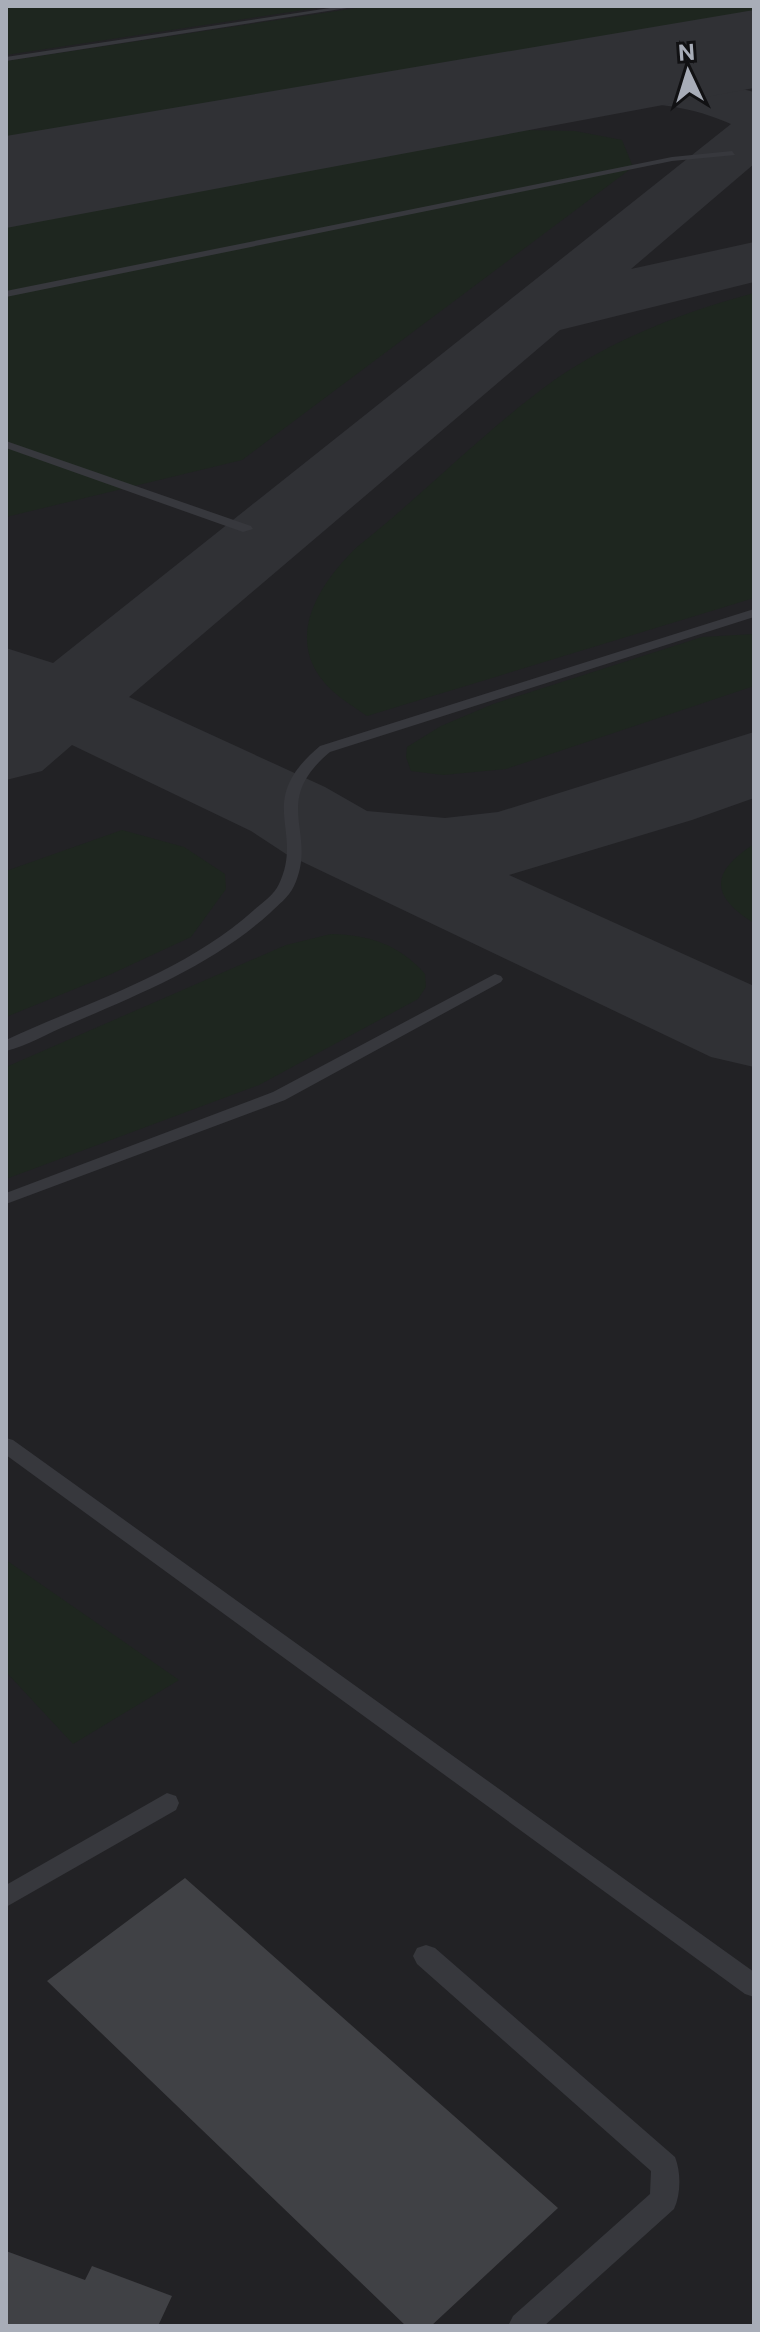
<svg xmlns="http://www.w3.org/2000/svg" width="760" height="2332" viewBox="0 0 760 2332" font-family="'Public Sans',sans-serif">
<rect width="100%" height="100%" fill="#161618"/>
<path fill="#222225" d="M6,6H754V2326H6Z"/>
<path fill="#1e261f" d="M6,6H330L6,55Z
M370,6H754V14L6,145V61Z
M524,130L575,131L622,140L633,167L242,460L6,517V227Z
M754,293V598L367,716C351,705 331,693 320,677C287,631 323,580 357,547C424,494 484,431 553,381C613,339 684,312 754,293Z
M754,634V686L506,769L443,775L411,771L406,757L407,747L441,726L493,704L702,637Z
M122,830L184,847L225,874L226,889L191,937L109,975L6,1017V871Z
M754,844V923C709,895 711,872 754,844Z
M331,934C369,935 399,944 425,974L426,987L418,999L259,1085L6,1179V1067L286,945Z
M6,1560L179,1680L73,1744L6,1672Z"/>
<g fill="none" stroke-linecap="round" stroke-linejoin="round">
<path fill="#303135" fill-rule="evenodd" d="M630,70L697,77L754,92V164L631,269L754,242V282L560,330L129,697L325,787L367,811L445,818L498,812L754,732V798L692,820L509,875L754,986V1067L711,1057L286,854L251,831L72,745L42,771L6,780V648L53,663L731,124C678,100 618,100 561,104C534,106 508,112 481,106L473,94L481,82C530,70 581,70 630,70Z"/>
<path fill="#303135" fill-rule="evenodd" d="M754,10V88L6,228V136Z"/>
</g>
<path fill="#404145" d="M185,1878L558,2208L431,2326H406L47,1981Z
M6,2251L85,2280L92,2266L172,2296L158,2326H6Z"/>
<g fill="none" stroke-linecap="round" stroke-linejoin="round">
<path fill="#37383d" fill-rule="evenodd" d="M343,6H360L6,61V57Z
M732,151L735,155L672,161L6,297V291L672,157Z
M6,441L251,526L253,529L243,532L6,448Z
M754,609V617L330,752C269,803 319,832 294,886C289,897 278,905 270,913C211,966 139,994 68,1025C48,1033 27,1046 6,1051V1040C90,1001 184,973 254,910C262,903 274,895 279,884C305,829 253,802 320,746Z
M495,974L501,976L503,979L501,982L285,1100L6,1204V1193L273,1092Z
M6,1438L13,1440L754,1972V1997L745,1994L6,1455Z
M167,1793L176,1796L179,1803L176,1810L6,1907V1885Z
M426,1945L435,1948L675,2157C681,2172 681,2194 674,2209L544,2326H508L513,2316L650,2194L651,2171L417,1964L413,1956L417,1948Z"/>
</g>
<rect width="760" height="2332" fill="none" stroke="#a8adb8" stroke-width="16"/>
<g transform="translate(688 72) rotate(356)" stroke="#111113" stroke-width="6" paint-order="stroke">
<path d="M0-6L14 30L0 20L-14 30Z" fill="#a8adb8"/>
<text y="-12" font-size="22" font-weight="bold" text-anchor="middle" fill="#a8adb8">N</text>
</g>
</svg>
